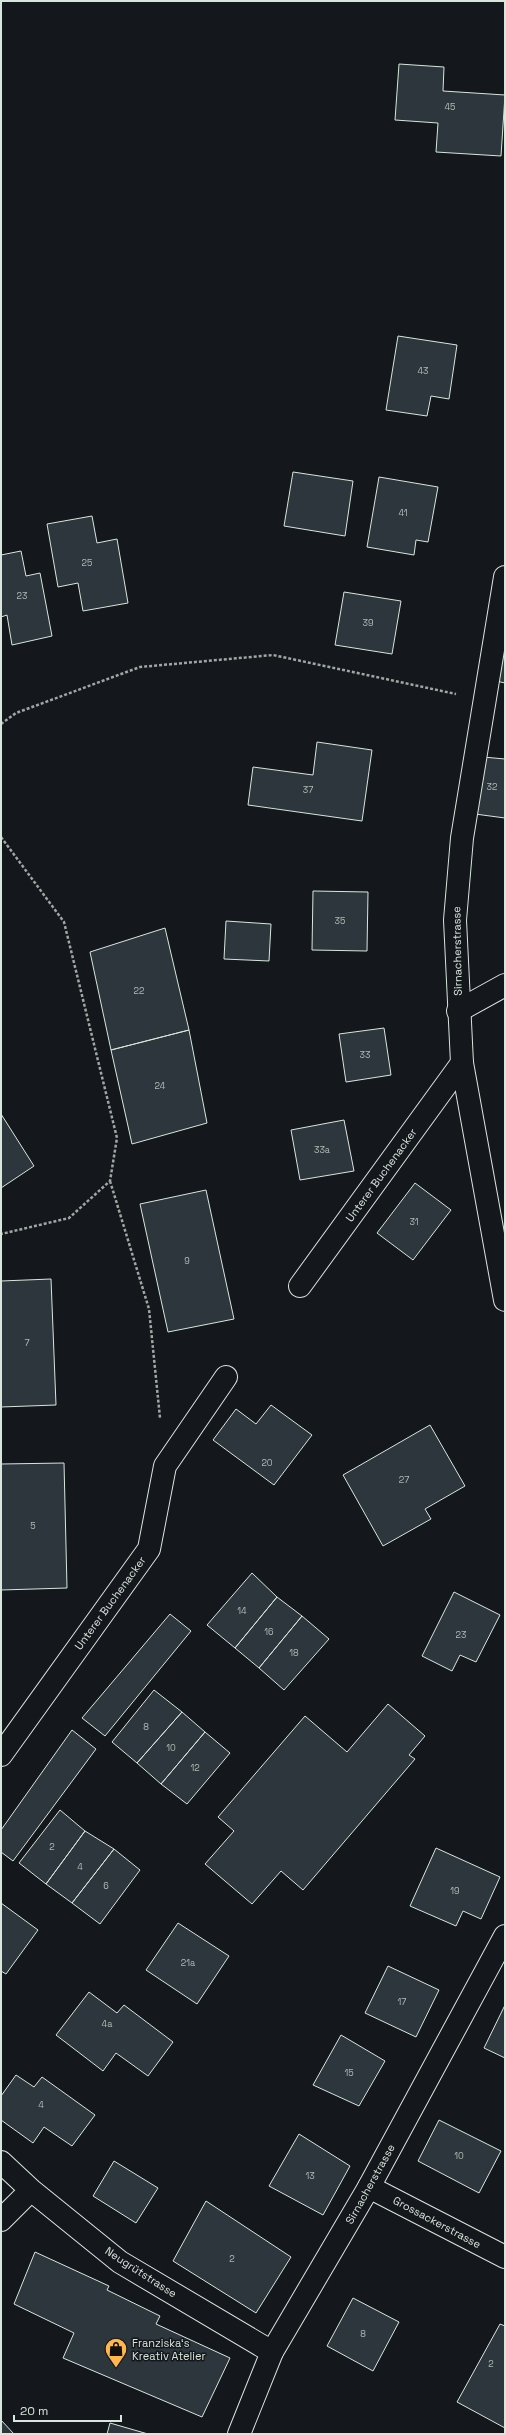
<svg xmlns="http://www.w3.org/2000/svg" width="506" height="2435" viewBox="0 0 506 2435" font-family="'Space Grotesk',sans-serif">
<rect width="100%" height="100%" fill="#14181c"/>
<path fill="#2c363c" stroke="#d8e6dc" d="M399,64L444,67L443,91L505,95L501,156L436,152L438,123L395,120Z
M398,336L457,345L449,399L431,396L427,416L386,410Z
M293,472L353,481L345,536L284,526Z
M379,477L438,487L428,542L416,540L414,555L367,547Z
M92,516L97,543L117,539L128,603L83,611L78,583L58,587L47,524Z
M21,551L26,576L40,573L52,636L12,645L7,615L1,617V555Z
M344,592L401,601L392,654L335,645Z
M505,630V683L492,680Z
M317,742L372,750L362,821L248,805L253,767L313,775Z
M483,757L505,759V818L475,814Z
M313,891L368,892L367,951L312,950Z
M226,921L271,924L269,961L224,959Z
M165,928L189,1030L111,1050L90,952Z
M384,1028L391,1075L346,1082L339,1034Z
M189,1030L207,1123L132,1144L111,1050Z
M1,1114L34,1166L1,1188Z
M344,1120L354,1171L300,1180L291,1130Z
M415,1183L451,1210L413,1260L377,1233Z
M206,1190L234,1319L168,1332L140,1204Z
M51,1279L56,1405L1,1407V1281Z
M271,1405L312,1435L274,1485L213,1440L236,1409L256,1424Z
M430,1425L465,1486L425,1509L431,1519L383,1546L343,1475Z
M64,1463L67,1588L1,1590V1464Z
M252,1573L277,1597L235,1648L207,1625Z
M454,1592L500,1615L476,1662L460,1655L452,1671L422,1656Z
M277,1597L302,1616L259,1668L235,1648Z
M170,1614L191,1631L105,1736L82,1718Z
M302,1616L329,1639L284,1690L259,1668Z
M154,1690L182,1712L137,1763L112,1742Z
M388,1704L425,1736L409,1755L415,1759L303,1890L281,1871L252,1904L205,1864L234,1831L218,1817L305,1716L347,1752Z
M182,1712L205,1732L161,1784L137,1763Z
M72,1730L96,1749L13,1861L1,1852V1830Z
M205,1732L230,1753L187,1804L161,1784Z
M60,1810L85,1831L46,1884L19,1863Z
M85,1831L114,1849L72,1903L46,1884Z
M436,1848L500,1877L481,1919L463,1911L456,1926L410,1906Z
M114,1849L140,1870L100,1924L72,1903Z
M1,1903L38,1930L6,1974L1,1971Z
M178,1923L229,1956L197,2004L146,1970Z
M388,1966L439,1990L416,2037L365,2013Z
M89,1992L117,2013L124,2005L173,2042L148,2076L116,2053L103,2071L56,2035Z
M505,2005V2058L484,2048Z
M341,2035L385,2061L359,2106L313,2085Z
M16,2075L34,2087L42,2077L95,2115L72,2146L44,2127L33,2143L1,2120V2096Z
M439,2120L501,2151L479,2193L418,2161Z
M299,2134L350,2166L323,2215L269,2186Z
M114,2161L158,2188L136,2223L93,2196Z
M206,2201L291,2257L256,2313L173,2261Z
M35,2252L109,2286L107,2290L160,2316L156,2324L230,2358L202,2417L63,2358L74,2333L14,2304Z
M353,2298L399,2322L373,2371L327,2346Z
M500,2324L505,2326V2428L457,2402Z
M1,2420L14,2434H1Z
M110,2423L148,2434H107Z"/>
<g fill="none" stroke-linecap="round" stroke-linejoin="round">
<g stroke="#d8e6dc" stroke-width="24">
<path id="minor" d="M458,1011L505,985
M300,1286L462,1063
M1,1755L149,1549L165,1466L226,1377
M1,2162L31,2190L120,2262L272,2352
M369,2187L505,2257
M1,2220L31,2190"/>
</g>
<g stroke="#d8e6dc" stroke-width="24">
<path id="tertiary" d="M505,577L462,838L455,920L462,1063L505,1300
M239,2434L272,2352L369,2187L505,1936"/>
</g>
<path stroke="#9da8a2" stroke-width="2.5" stroke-dasharray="3 2" stroke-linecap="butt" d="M1,724L16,713L140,667L273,655L456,694
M1,837L64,922L117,1138L110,1181L69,1218L1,1234
M110,1181L149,1309L160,1418"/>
<use href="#minor" stroke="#14181c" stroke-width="22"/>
<use href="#tertiary" stroke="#14181c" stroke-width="22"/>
</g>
<defs>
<g id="shop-pin" transform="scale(1.15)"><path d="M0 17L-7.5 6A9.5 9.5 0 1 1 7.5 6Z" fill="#ffb74d" stroke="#14181c"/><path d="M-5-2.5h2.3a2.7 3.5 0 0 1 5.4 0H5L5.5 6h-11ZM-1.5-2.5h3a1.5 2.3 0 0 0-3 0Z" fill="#111"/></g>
</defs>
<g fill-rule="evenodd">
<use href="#shop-pin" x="116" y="2349"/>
</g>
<g text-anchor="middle" stroke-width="3" stroke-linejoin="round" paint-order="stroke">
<g font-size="9" fill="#adbab4">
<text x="450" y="110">45</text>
<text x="423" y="374">43</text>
<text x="403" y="516">41</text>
<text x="87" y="566">25</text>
<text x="22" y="599">23</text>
<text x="368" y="626">39</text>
<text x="492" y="790">32</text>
<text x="308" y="793">37</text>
<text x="340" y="924">35</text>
<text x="139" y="994">22</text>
<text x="365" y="1058">33</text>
<text x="160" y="1089">24</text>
<text x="322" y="1153">33a</text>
<text x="414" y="1225">31</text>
<text x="187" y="1264">9</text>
<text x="27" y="1346">7</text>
<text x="267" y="1466">20</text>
<text x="404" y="1483">27</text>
<text x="33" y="1529">5</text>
<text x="242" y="1614">14</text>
<text x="269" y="1635">16</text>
<text x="461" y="1638">23</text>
<text x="294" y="1656">18</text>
<text x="146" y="1730">8</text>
<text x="171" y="1751">10</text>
<text x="195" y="1771">12</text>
<text x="52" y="1850">2</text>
<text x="80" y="1870">4</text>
<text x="106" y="1889">6</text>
<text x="455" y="1894">19</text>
<text x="188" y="1966">21a</text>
<text x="402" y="2005">17</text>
<text x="107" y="2027">4a</text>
<text x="349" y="2076">15</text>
<text x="41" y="2108">4</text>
<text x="459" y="2159">10</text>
<text x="310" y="2179">13</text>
<text x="232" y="2262">2</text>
<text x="363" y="2337">8</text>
<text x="491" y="2367">2</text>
</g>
<g font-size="11" fill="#d8e6dc" stroke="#14181c">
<text transform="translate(457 951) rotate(-91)" y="4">Sirnacherstrasse</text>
<text transform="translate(381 1175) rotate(-54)" y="4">Unterer Buchenacker</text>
<text transform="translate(110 1603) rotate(-54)" y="4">Unterer Buchenacker</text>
<text transform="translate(370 2184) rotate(-61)" y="4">Sirnacherstrasse</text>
<text transform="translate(437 2222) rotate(28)" y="4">Grossackerstrasse</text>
<text transform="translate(141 2272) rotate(33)" y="4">Neugrütstrasse</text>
</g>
<g font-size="11" fill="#d8e6dc" stroke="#14181c" text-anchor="start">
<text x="132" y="2347">Franziska‘s<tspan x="132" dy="13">Kreativ Atelier</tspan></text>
</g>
</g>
<rect width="506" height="2435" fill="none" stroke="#d8e6dc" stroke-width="4"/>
<path d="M14 2415v6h107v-6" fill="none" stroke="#d8e6dc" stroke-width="2"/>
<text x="20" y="2415" font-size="12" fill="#d8e6dc" stroke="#14181c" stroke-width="3" paint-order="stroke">20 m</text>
</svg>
